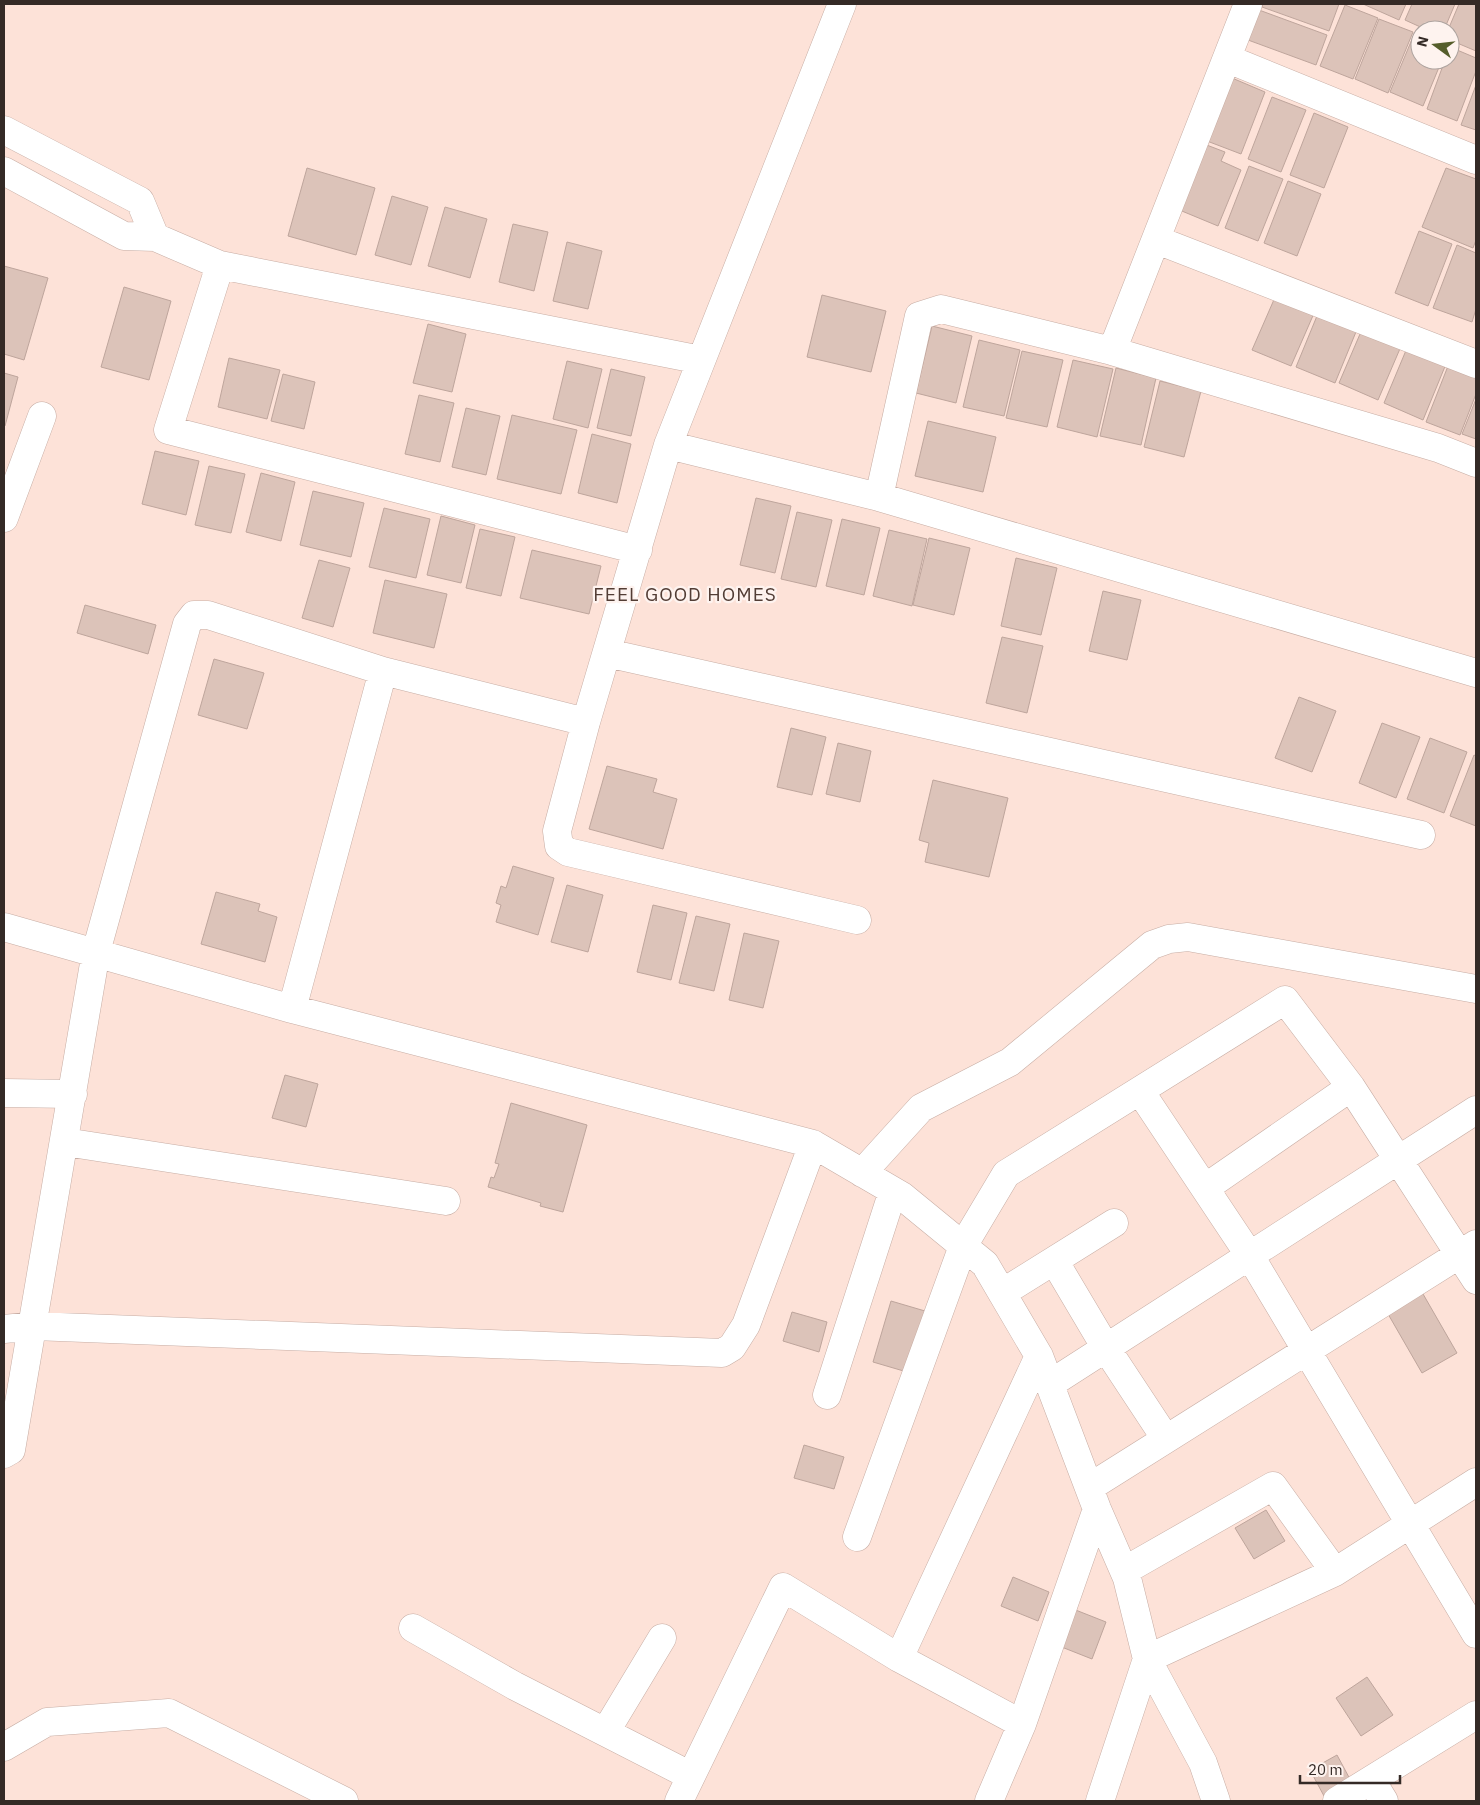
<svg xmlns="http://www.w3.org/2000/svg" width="1480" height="1805" viewBox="0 0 1480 1805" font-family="'IBM Plex Sans',sans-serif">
<rect width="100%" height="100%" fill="#fde2d8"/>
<path fill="#dcc3b9" stroke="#bea59c" d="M1263,4H1339L1329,31L1262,7Z
M1363,4H1406L1399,20Z
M1412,4H1455L1444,30H1427L1405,20Z
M1459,4H1476V51L1450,40V30H1448Z
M1345,5L1378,18L1353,79L1320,66Z
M1259,10L1327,35L1316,65L1248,40Z
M1379,19L1413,32L1388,93L1355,79Z
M1415,32L1420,34V60H1442L1423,106L1390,92Z
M1450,47L1476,58V71L1457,121L1427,109L1445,60H1450Z
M1232,78L1265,92L1241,154L1207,141Z
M1476,85V130L1461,125Z
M1272,97L1306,110L1281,172L1248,159Z
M1314,113L1348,127L1324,188L1290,175Z
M1204,144L1225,152L1221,161L1241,170L1218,226L1177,209Z
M1249,166L1283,179L1258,241L1225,228Z
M307,168L375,188L356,255L288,236Z
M1446,168L1476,179V240L1473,248L1422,227Z
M1288,181L1321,194L1297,256L1264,243Z
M392,196L428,207L411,265L375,255Z
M445,207L487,219L470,278L428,266Z
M513,224L548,232L534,291L499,282Z
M1419,231L1452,244L1428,306L1395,293Z
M567,242L602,251L588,309L553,301Z
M1457,245L1476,253V309L1472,322L1433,308Z
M4,266L48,278L24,360L4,354Z
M124,287L171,301L149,380L101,367Z
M822,295L886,311L871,372L807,357Z
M1276,295L1315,311L1291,366L1252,350Z
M1319,311L1358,327L1335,383L1296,367Z
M428,324L466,334L452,392L413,383Z
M932,326L972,336L956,403L916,393Z
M1363,327L1402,344L1378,400L1339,383Z
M979,340L1020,350L1004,416L963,407Z
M1407,348L1446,364L1423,420L1384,403Z
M1022,351L1063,360L1047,427L1006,418Z
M229,358L280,370L267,419L218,407Z
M1073,360L1113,369L1097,437L1057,427Z
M567,361L602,369L588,428L553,419Z
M1448,366L1476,376V394L1460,435L1426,422Z
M1116,368L1156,378L1141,445L1100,436Z
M611,369L645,377L631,436L597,428Z
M4,373L18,377L5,426H4Z
M283,374L315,382L304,429L271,421Z
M1160,381L1201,391L1184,457L1144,447Z
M419,395L454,403L440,462L405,454Z
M1476,399V439L1462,434Z
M466,408L500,416L486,475L452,467Z
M512,415L577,430L561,494L497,479Z
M928,421L996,437L983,492L915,476Z
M592,434L631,444L617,503L578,493Z
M155,451L199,461L186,515L142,504Z
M209,466L245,474L231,533L195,525Z
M261,473L295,482L281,541L246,532Z
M313,491L364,503L351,557L300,545Z
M756,498L791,506L775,573L740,565Z
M384,508L430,519L416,578L369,567Z
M797,512L832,520L816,587L781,579Z
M441,516L475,525L461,583L427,575Z
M842,519L880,528L864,595L826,586Z
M480,529L515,537L501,596L466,588Z
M889,530L927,539L912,606L873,596Z
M929,538L970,548L954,615L913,605Z
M532,550L601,566L589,614L520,598Z
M1016,558L1057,568L1041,635L1001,626Z
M319,560L350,568L333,627L302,618Z
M385,580L447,594L434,648L373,633Z
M1103,591L1141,600L1127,660L1089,651Z
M85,605L156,625L148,654L77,633Z
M1002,637L1043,646L1027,713L986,703Z
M214,659L264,673L247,729L198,715Z
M1299,697L1336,711L1312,772L1275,758Z
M1382,723L1420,737L1396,798L1359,783Z
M791,728L826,737L812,795L777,787Z
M1430,738L1467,752L1444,813L1407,799Z
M838,743L871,751L860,802L826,794Z
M1474,755L1476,756V826L1450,816Z
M607,766L657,779L653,792L677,799L663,849L589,829Z
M933,780L1008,798L989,877L925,862L929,843L919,840Z
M513,866L554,878L538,935L496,922L501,905L496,903L501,886L506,888Z
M567,885L603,895L588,952L551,942Z
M216,892L260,904L258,911L277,917L265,962L201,944Z
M653,905L687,913L671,980L637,972Z
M696,916L730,924L714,991L679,983Z
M744,933L779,941L763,1008L729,1000Z
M285,1075L318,1084L306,1127L272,1118Z
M511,1103L587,1125L563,1212L540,1206L541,1203L488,1187L491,1177L494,1178L499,1164L495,1163Z
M1419,1287L1457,1353L1422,1373L1384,1307Z
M891,1301L925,1311L907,1372L873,1362Z
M792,1312L827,1322L819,1352L783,1341Z
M804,1445L844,1457L834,1489L794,1478Z
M1266,1510L1285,1541L1254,1559L1235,1528Z
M1013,1577L1049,1592L1038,1621L1001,1606Z
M1068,1607L1106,1622L1092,1659L1054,1644Z
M1367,1677L1393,1715L1361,1736L1336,1698Z
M1337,1755L1351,1781L1324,1796L1310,1770Z"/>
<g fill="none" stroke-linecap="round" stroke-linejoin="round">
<g stroke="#c7ada4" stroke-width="29">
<path id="minor" d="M842,4L668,445L586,722L557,831L559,846L568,852L857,920
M1228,59L1476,160
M4,130L140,201L155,237
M4,171L124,236L155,237L220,265L701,360
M1157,240L1476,364
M220,265L168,430L638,550
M1112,351L1248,4
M668,445L879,497L1476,673
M879,497L919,316L941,309L1112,351L1438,448L1476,463
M4,518L42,416
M607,653L1421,835
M4,927L292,1009L813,1144L902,1196L985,1264L1039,1356L1097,1509L1127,1578L1147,1659L1203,1763L1216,1801
M292,1009L383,671
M1140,1091L1250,1256L1476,1634
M4,1093L73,1094
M65,1142L446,1201
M862,1173L921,1108L1010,1062L1152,945L1169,939L1188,937L1476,989
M1205,1188L1351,1087
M1055,1262L1106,1348L1166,1439
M1002,1293L1114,1223
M4,1329L34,1326L722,1353L732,1347L746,1325L813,1144
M1050,1384L1476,1110
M827,1395L893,1191
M4,1454L11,1450L96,952L187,624L194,615H208L383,671L586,722
M1090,1487L1476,1244
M857,1537L963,1246L1006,1174L1285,1000L1351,1087L1476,1280
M1124,1571L1273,1486L1335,1572
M413,1628L515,1686L691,1776
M899,1658L1039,1356
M606,1731L662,1638
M4,1747L47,1722L169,1713L344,1801
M1371,1780L1384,1801
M679,1801L783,1587L899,1658L1022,1724
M989,1801L1022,1724L1097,1509
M1100,1801L1147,1659L1335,1572L1476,1482
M1337,1801L1476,1715"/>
</g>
<use href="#minor" stroke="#fff" stroke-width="28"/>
</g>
<g text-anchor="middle" stroke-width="4.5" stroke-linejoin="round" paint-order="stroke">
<g font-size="19" letter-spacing="1" fill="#523d35" stroke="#fef3ef">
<text x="685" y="601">FEEL GOOD HOMES</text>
</g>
</g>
<rect width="1480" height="1805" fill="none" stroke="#342a26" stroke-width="10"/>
<g transform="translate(1435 45) rotate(285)"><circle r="24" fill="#fef3ef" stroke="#ada39f"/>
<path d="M0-4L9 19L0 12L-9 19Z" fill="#555d2b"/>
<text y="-8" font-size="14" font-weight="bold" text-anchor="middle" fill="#342a26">N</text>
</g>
<path d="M1300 1775v8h100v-8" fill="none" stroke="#342a26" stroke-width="2.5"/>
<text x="1308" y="1775" font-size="15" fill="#342a26" stroke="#fef3ef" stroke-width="4" paint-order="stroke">20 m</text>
</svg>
